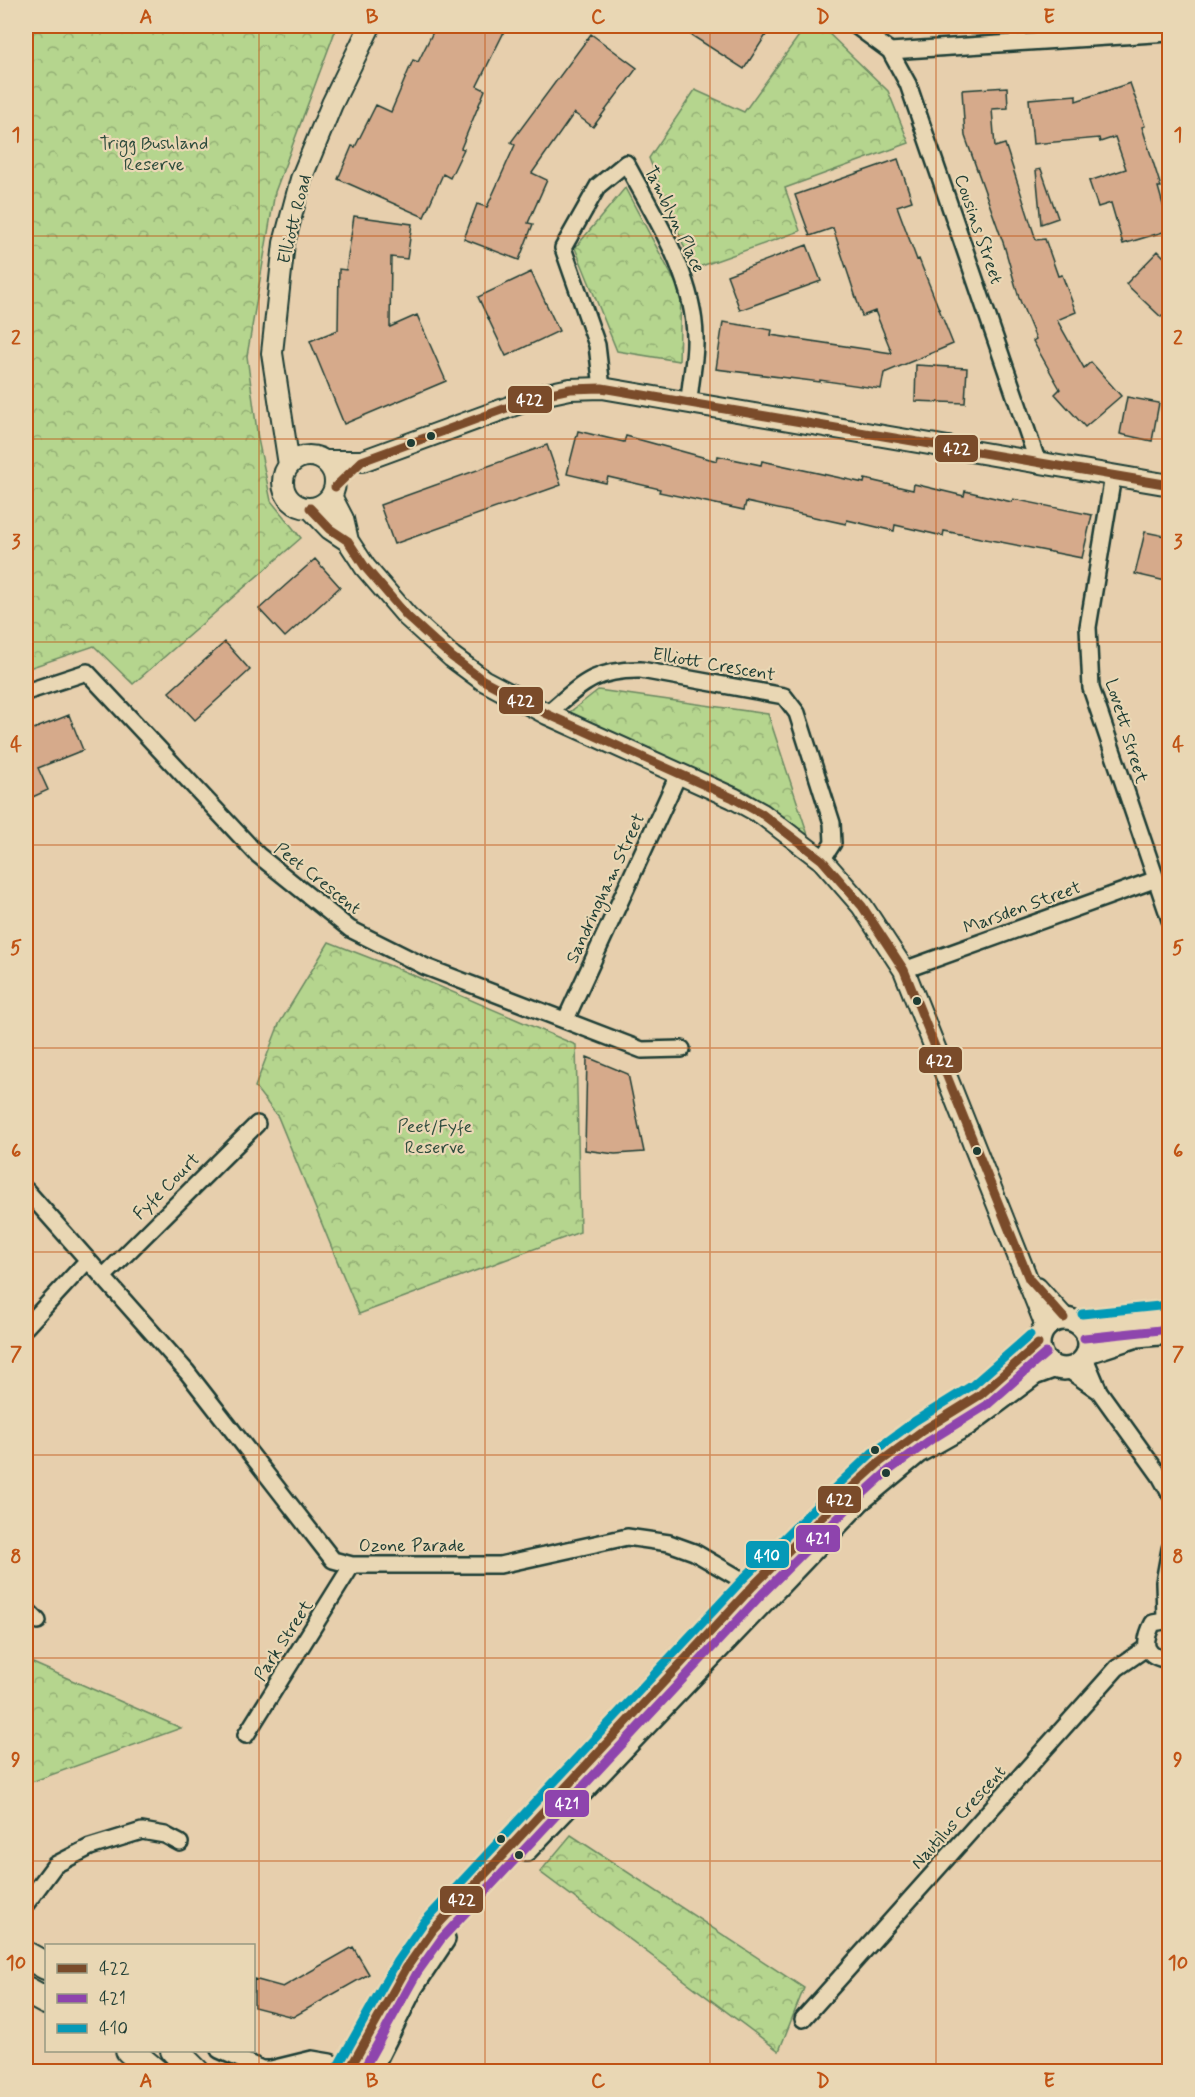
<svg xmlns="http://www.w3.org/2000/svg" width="1195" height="2097" viewBox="0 0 1195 2097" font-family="Mynerve,sans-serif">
<defs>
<pattern id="forest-crowns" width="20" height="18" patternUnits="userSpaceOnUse" patternTransform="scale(1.5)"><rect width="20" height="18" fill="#b5d58e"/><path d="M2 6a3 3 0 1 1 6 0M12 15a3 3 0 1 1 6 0" fill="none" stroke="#93ae75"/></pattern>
</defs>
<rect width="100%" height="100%" fill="#e7cfad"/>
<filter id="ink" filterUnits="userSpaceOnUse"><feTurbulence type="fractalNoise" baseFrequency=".0167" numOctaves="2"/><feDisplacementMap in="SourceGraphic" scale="12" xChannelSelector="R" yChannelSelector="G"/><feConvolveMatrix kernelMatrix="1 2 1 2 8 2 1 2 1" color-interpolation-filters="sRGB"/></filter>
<g filter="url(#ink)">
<path fill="url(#forest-crowns)" stroke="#6a8961" stroke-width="1.5" d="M26,26H337L275,192L247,356L258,439L271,501L301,538L133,684L94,646L26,669Z
M806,26H821L888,91L909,143L785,188L800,231L693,269L649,158L695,90L744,112Z
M625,188L681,293L679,361L617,351L575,248Z
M598,690L768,714L809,838L746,791L674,763L566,715Z
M329,942L401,970L576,1045L580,1232L359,1314L278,1117L255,1087L279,1024Z
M26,1660L181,1728L26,1784Z
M571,1835L804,1988L779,2051L540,1872Z"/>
<path fill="#d6aa8b" stroke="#1f3d34" stroke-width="1.5" d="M436,26H507L477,86L485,90L461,148L464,149L450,178L443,174L424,217L338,179L352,146L355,147L376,105L391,112L413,60L418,62Z
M677,26H759L768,32L744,69Z
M591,34L637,68L593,127L574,113L532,173L547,180L528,223L533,224L519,260L464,239L477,204L487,207L515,145L511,142Z
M1130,83L1145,126L1142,127L1161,187H1158L1170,230L1123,244L1111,203L1098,207L1089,181L1126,169L1115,137L1100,142L1099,138L1033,144L1029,99L1076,95V101Z
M1007,87L1008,108L992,109L995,147L1005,144L1036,240L1045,239L1058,276L1062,275L1076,312L1057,320L1084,368L1091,362L1121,396L1085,427L1055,394L1060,389L1033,341L1036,339L1019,298L1004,245L965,136L962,90Z
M898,159L912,201L897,206L917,260L919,259L953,344L884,373L881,389L820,380V382L716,369L723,322L772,330L771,335L892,353L875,311L862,316L833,228L810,236L795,195Z
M1041,169L1058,218L1041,224L1036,170Z
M354,216L412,224L407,259L391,257L390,327L417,315L446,381L344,424L310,341L338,330L339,269L346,270Z
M807,245L821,281L740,310L727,275Z
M1158,251L1170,263V308L1161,317L1126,284Z
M531,272L559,331L506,356L478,297Z
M916,365L967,368L965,403L915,401Z
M1127,397L1159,403L1152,441L1120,434Z
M578,431L624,442L626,436L717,461L718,456L761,465L762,461L864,483L865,479L913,490L914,484L964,496L965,491L1012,502L1013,499L1092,515L1082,558L944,531L943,536L895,525L894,531L847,520L846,524L746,502L744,510L659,492L660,489L608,477L606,483L567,474Z
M547,445L561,485L394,544L380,505Z
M1145,532L1170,537V582L1135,574Z
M315,559L340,587L285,637L259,609Z
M225,642L250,670L195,720L169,692Z
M69,715L83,750L38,768L48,790L26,800V732Z
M587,1057L628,1074L644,1152L615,1154L585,1150Z
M353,1947L369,1974L293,2017L254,2007V1979L283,1987Z"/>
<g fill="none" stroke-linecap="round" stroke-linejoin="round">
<g stroke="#1f3d34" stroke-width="20">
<path id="minor" d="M856,26L890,51L908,84L1038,463
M890,51L1170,33
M602,388L597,345L563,248L598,186L626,163C654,216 694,275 695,337C696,358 690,381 689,402
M1113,476L1088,627L1091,688L1170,920
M26,692L87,672L258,855L350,929L426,967L642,1050L682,1049
M547,714C581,685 594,669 641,670L784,696L797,713L832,823L833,843L822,860
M904,970L1154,880
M566,1019L679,773
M26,1190L187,1372L333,1560L352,1565H500L627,1537L669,1543L694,1552L761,1591
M103,1277L257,1124
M26,1327L87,1261
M1085,1358L1099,1391L1160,1476L1170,1494
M1067,1369L1099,1391
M26,1609L38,1621
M1165,1619L1164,1582L1170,1549
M1170,1620L1153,1623C1142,1644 1144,1657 1170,1660
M246,1735L352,1565
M26,1904L55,1865L90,1847L142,1831L165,1835L180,1843
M803,2019L1117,1668L1146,1648
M219,2050L262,2069H271L312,2059L330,2062L356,2072"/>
</g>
<g stroke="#1f3d34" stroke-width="24">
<path id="tertiary" d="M283 482a26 26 0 1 1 52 0a26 26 0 1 1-52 0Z
M325,461H362L542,395L570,389L602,388L1170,485
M289,465L272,353L284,243L301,179L332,104L370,26
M331,496L343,519L348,541L365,567L407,616L452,657L483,680L547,714L733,798L762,814L822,860L862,906L904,970L1046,1326
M310,508L330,529L348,541
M1037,1288L1064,1318"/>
</g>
<g stroke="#1f3d34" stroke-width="26">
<path id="secondary" d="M1039 1344a25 25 0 1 1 50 0a25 25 0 1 1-50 0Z
M1083,1326L1170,1317
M1088,1352L1137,1336L1170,1333
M526,1850L859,1501L918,1452L966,1425L1034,1374L1053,1367
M348,2072L407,1967L433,1930L753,1586L848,1491L880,1462L922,1431L980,1395L1038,1344
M369,2072L412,1987L444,1939"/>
</g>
<g stroke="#1f3d34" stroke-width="30">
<path id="trunk" d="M26,1955L46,1966
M26,1990L46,2001
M129,2050L155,2072
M174,2050L196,2072
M348,2072L350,2068"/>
</g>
<use href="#minor" stroke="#e9d7b4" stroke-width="15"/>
<use href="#tertiary" stroke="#e9d7b4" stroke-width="20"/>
<use href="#secondary" stroke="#e9d7b4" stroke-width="21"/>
<use href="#trunk" stroke="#e9d7b4" stroke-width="26"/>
<g stroke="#e9d7b4" stroke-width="14">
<path id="bus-1" d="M335,487L362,461L542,395L570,389L602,388L1170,485
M310,508L330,529L348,541L365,567L407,616L452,657L483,680L547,714L733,798L762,814L822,860L862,906L904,970L1029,1279L1064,1318
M348,2072L407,1967L433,1930L753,1586L848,1491L880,1462L922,1431L980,1395L1038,1344"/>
</g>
<g stroke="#e9d7b4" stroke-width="14">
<path id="bus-2" d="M1084,1338L1170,1329
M362,2072L417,1973L442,1938L762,1594L856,1500L888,1471L929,1441L987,1405L1046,1353"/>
</g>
<g stroke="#e9d7b4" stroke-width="14">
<path id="bus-3" d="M1082,1314L1169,1305
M338,2066L397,1961L424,1922L744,1578L840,1483L873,1452L915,1421L973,1385L1030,1335"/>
</g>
<use href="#bus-1" stroke="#7a4b2a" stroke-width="9"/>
<use href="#bus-2" stroke="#8e44ad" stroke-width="9"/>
<use href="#bus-3" stroke="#0599b7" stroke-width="9"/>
</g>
</g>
<path fill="none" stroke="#c05314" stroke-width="1.5" stroke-opacity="0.55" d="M259,26V2072M485,26V2072M710,26V2072M936,26V2072M26,236H1170M26,439H1170M26,642H1170M26,845H1170M26,1048H1170M26,1252H1170M26,1455H1170M26,1658H1170M26,1861H1170"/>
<g fill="#1f3d34" stroke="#e9d7b4" stroke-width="2">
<circle cx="431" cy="436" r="5"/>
<circle cx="411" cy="443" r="5"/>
<circle cx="917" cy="1001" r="5"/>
<circle cx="977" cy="1151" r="5"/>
<circle cx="875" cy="1450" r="5"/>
<circle cx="886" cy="1473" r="5"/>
<circle cx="501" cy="1839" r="5"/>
<circle cx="519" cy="1855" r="5"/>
</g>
<g text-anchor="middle" stroke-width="4.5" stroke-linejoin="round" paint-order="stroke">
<g font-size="18" fill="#2e4c3d" stroke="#e9d7b4">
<text x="154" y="149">Trigg Bushland<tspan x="154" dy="21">Reserve</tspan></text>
<text x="435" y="1132">Peet/Fyfe<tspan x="435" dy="21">Reserve</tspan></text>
</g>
<g font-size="18" fill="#1f3d34" stroke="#e9d7b4">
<text transform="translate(294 219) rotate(-76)" y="6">Elliott Road</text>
<text transform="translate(675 219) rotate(64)" y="6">Tamblyn Place</text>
<text transform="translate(979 229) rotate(71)" y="6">Cousins Street</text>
<text transform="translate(714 664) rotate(10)" y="6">Elliott Crescent</text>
<text transform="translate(1127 731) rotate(73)" y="6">Lovett Street</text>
<text transform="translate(318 878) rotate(38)" y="6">Peet Crescent</text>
<text transform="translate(605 888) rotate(-65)" y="6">Sandringham Street</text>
<text transform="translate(1022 907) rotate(-20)" y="6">Marsden Street</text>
<text transform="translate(166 1186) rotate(-45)" y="6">Fyfe Court</text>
<text x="412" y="1551">Ozone Parade</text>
<text transform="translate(283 1640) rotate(-57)" y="6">Park Street</text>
<text transform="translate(958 1817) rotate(-48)" y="6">Nautilus Crescent</text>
</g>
</g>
<g stroke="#e9d7b4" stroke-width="2">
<rect x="507" y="385" width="46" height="29" rx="6" fill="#7a4b2a"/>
<rect x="934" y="434" width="45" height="29" rx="6" fill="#7a4b2a"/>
<rect x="498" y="686" width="46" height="29" rx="6" fill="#7a4b2a"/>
<rect x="918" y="1046" width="45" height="28" rx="6" fill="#7a4b2a"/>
<rect x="817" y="1485" width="45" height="29" rx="6" fill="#7a4b2a"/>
<rect x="795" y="1524" width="46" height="29" rx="6" fill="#8e44ad"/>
<rect x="745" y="1540" width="45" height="29" rx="6" fill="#0599b7"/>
<rect x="544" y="1789" width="46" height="29" rx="6" fill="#8e44ad"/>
<rect x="439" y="1885" width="45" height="29" rx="6" fill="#7a4b2a"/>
</g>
<g font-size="16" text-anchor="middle" font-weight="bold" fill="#fff">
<text x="530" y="405">422</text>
<text x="957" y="454">422</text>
<text x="521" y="706">422</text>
<text x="940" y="1066">422</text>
<text x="840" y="1505">422</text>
<text x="818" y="1544">421</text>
<text x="767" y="1561">410</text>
<text x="567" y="1809">421</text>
<text x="462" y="1905">422</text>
</g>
<rect width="1195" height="2097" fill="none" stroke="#e9d7b4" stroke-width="66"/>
<rect x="45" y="1944" width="210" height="108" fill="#e9d7b4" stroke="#989981" stroke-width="1.5"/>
<rect x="57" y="1964" width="30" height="9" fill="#7a4b2a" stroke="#989981" stroke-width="1.5"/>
<text x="99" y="1974" font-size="18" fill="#1f3d34">422</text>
<rect x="57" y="1994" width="30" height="9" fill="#8e44ad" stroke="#989981" stroke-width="1.5"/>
<text x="99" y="2004" font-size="18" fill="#1f3d34">421</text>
<rect x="57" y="2024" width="30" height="9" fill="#0599b7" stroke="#989981" stroke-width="1.5"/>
<text x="99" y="2034" font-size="18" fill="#1f3d34">410</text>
<rect x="33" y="33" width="1129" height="2031" fill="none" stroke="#c05314" stroke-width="2"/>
<g font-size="20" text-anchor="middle" font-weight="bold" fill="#c05314">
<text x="146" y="23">A</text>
<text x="372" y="23">B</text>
<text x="598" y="23">C</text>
<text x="823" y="23">D</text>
<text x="1049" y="23">E</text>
<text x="16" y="141">1</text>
<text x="1178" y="141">1</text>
<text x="16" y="344">2</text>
<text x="1178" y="344">2</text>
<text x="16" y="548">3</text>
<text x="1178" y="548">3</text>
<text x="16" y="751">4</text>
<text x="1178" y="751">4</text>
<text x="16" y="954">5</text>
<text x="1178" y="954">5</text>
<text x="16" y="1157">6</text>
<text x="1178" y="1157">6</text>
<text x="16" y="1360">7</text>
<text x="1178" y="1360">7</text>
<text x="16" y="1563">8</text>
<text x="1178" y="1563">8</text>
<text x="16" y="1766">9</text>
<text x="1178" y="1766">9</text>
<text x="16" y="1969">10</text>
<text x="1178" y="1969">10</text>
<text x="146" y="2087">A</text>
<text x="372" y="2087">B</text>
<text x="598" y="2087">C</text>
<text x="823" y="2087">D</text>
<text x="1049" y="2087">E</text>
</g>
</svg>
